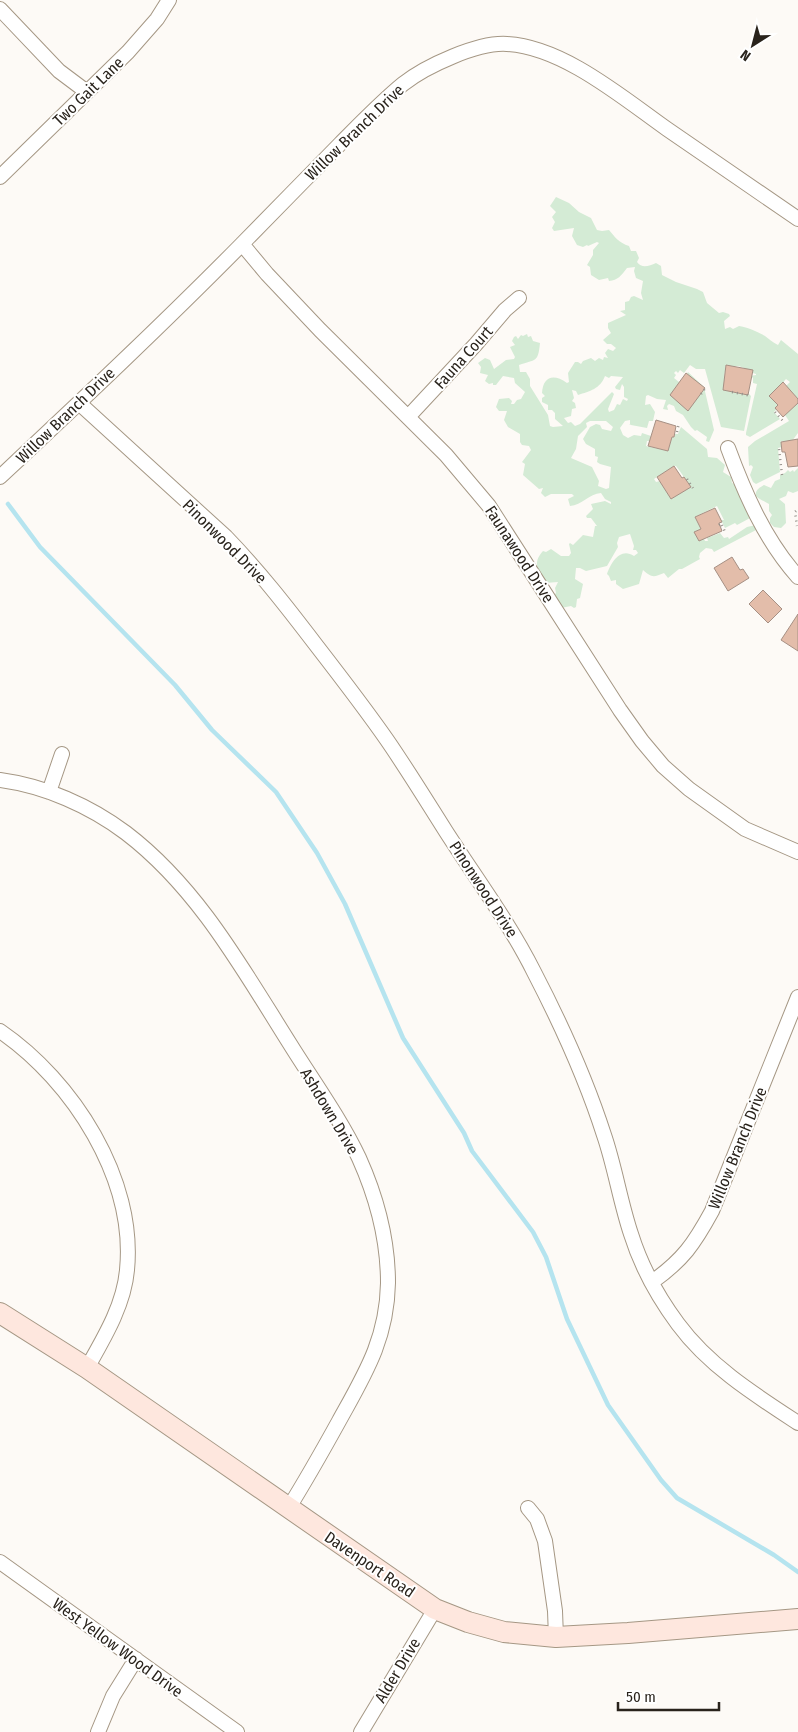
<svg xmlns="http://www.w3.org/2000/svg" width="798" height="1732" viewBox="0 0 798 1732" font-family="'Fira Sans Condensed',sans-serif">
<rect width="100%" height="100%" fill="#fdfaf6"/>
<path fill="#d4ebd5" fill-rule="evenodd" d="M556,197L569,203L579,212L591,218L597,230L602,231L609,230C614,236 619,243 629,246L631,251H636L639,258L637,262C642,269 649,266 656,263L661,266L662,275L676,282L697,289L703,292L707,303L719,313L723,312L729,314L730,316L724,321L725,329L730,327L733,329L739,326C746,327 759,332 765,336C769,339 772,342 778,345L781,340L798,354V399L786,386L790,382L786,379C777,388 783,404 774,412L780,419L750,437L746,435V433L757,384L753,383V378L750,376L756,375V374C748,372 741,363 732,367L726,365L724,378L745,390L751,396L744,431L721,427L705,369H696L690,365L684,373L680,370L678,373L676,371L674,373L676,375L674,378L679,382L705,389L687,374L688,372L704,387L714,430L709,442L706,441L707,437L697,430L695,431L691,427L683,415L676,411L674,406L669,404L667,406L668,410L663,409L666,400L657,399L648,395L646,396L645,405L650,404L655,412L653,421H649L647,428L631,425L629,424H630V420L625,421L620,428L623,435L628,438L634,435L641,436L642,433L651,436L649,441H647L646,446L668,451L672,437H674L675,434H678L681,427L707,449L708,457L717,458L725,465L723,472L731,477L732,483L737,485L752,517L737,525L735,523L725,528L721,520H724L717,506L695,517L701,529L694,532L704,539L705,541H708L707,538L720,533L724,538L728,537L729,539L747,527L756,525L758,529L714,552L712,549L706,548L700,553L699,557L700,559L682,569H679L668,578L664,573C653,578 651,577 643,570L639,584L623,589L616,584V580L611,581L609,576L607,574C611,563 620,547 634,556L638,553L636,550H633L634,546L630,534L619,537L617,543L618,547L607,566L586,571L580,568H576L575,579L583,584L580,598L577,599L576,607L574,608L571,606L561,608L553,596L556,593L555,588L558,582L545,583C538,571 532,563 543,551L546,552L551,549L561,556H569L571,553L569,544L570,543L573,545L583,535L593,537L595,526H597L591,518H587L586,516L593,509L591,504L605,501L611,504V502L605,499L601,493C589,494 582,505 570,506L568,499L574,496L572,494H551L545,497L541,493L543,488L539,489L523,475L525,464L522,462L531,450L529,446L522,445L520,442V434L508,427L504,420L507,411H499L496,407L499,399L509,398L512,401L511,404H514L517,400L521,399L525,392L515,383L514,378L503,376L496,385H493V383L489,384L485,381L488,375L480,373L481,367L478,363L485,358L490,360L494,369L506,360L514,359L515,357L510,347L515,345L512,341L514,337L516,336L518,339L521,335L523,336L527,334L528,337L531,336L533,341L540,343C538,363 536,359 519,365L520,372H526L530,379V386L548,415L550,426L553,427L563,426L555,419V413L552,410H548V405L542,402V398L545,396L542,393C543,377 553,373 567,383L569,382L568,373L575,362H578L581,364L583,361L591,358L595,361L599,358L603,360L604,357L608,358L605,353L608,349L613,351L616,348L611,344H607L603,340L611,333L608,328V323L626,315L620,311L625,310V302L629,301L631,297L634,296L643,300L641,293L643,281L636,278L634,271L635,267L627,268C621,276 618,280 609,281L608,278L599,280L591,275L590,267L587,265L593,255V250L599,243L597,242L588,246L587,245L583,247L577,245L572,236L574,228L554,231L552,228L555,222L552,217L556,212L550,206ZM605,376L609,378L611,376L623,377L615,387L616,389L620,390L622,384L624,387V397L628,399L627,401L623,399L620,405L617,404L614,410L609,412L608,409L614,394L612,392L580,424L575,426L571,422L568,423L564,418L571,416L572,409L576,408L575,403L572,401L574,398L572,390L576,391L578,395C590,391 600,389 605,376ZM590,421H606L613,427L611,431L602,429L600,425L596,424L590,427L583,439L586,444L595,449V456L598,457L597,462L600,464L611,467L609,488L606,489L598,486L599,481L592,467L571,458L576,449L578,436L587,427L586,423ZM674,466H676C681,473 686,479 690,487L671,499L660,481L656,482L654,479Z
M798,403V433L792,441H781L782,447L778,448L780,472L756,484L753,482L750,475L753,467L751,465L749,466L748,447L755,441L789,421L785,415Z
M798,468V491L793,493L788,491L786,496L779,499L785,504L786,523L781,528L774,527L770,523V518L772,515L769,511V504C764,501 760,500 756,496C755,490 759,488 764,485L771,488L775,481L780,479V475L785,473L788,470L790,472L793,470L794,472Z"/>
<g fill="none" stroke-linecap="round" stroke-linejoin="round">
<path stroke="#b5e4ef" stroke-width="4.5" d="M8,504L40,547L175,685L212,730L276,792L317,853L345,904L403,1038L464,1133L472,1151L533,1232L546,1257L567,1319L608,1405L661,1480L677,1498L774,1555L798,1572"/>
</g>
<path fill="#e3bdaa" stroke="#a69084" d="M726,365L753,370L748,395L723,390Z
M686,373L705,388L688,411L670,395Z
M783,382L798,399V403L783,417L775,408L778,405L769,396Z
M656,420L676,426L674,437H672L668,451L648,446Z
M798,439V466L788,467L785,452H782L781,442Z
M674,466L682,478L684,477L691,487L671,499L657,477Z
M715,508L722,522L719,523L722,531L699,541L694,532L701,529L695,517Z
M732,557L740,570L743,569L749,578L728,591L714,568Z
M763,590L782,609L768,623L749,604Z
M798,614V651L781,640Z"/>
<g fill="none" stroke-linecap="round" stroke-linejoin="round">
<g stroke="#a59784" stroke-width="16">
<path id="street" d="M0,9L59,71L87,92
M0,177L128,52L157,19L169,0
M242,244L267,274L320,330L446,455L489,506L620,710L642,741L663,766L689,789L745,829L798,852
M79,403L226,537C259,571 287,607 316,645C340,676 364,707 387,740C407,769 426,800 445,830C475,877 509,922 534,972C561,1024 586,1079 604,1135C615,1167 620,1201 631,1234C641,1266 658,1297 678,1324C709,1366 755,1395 798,1423
M408,417L476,344L505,310L519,298
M728,448C745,494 765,540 798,577
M0,477C81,401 162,325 240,246C273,212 307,178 340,144C361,123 381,102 403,84C426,66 478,42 507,44C563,47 623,98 667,129C711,159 754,189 798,219
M0,780C45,786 90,806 126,833C198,888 242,968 290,1044C313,1081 340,1118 359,1158C377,1198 388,1240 388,1283C387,1339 365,1374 339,1421C323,1450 306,1480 288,1509
M49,792L62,754
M0,1031C73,1081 136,1179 127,1270C124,1305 104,1338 87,1368
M652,1282C683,1260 694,1244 712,1211L798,997
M528,1508L537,1519L545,1541L555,1611L556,1637
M0,1562L237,1732
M98,1732L113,1696L136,1659
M361,1732L435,1609"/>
</g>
<g stroke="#a59784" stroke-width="22">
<path id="secondary" d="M0,1313L87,1368L435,1609L468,1622L504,1632L556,1637L628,1633L798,1619"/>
</g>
<path stroke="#95918b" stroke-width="2.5" stroke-dasharray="1 4" stroke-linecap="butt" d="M732,392L751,396
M701,394L706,387
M775,412L783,421
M677,432L679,423
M782,475L779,449H782
M687,479L693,488
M796,511L795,512L797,526
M719,525L721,523L726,534"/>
<use href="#street" stroke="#fff" stroke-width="14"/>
<use href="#secondary" stroke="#fee7de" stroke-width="20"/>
</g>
<g text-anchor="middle" stroke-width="4" stroke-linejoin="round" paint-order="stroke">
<g font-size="16" fill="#29231c" stroke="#fff">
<text transform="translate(88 91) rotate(-44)" y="6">Two Gait Lane</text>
<text transform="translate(354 132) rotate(-44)" y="6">Willow Branch Drive</text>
<text transform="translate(463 357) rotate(-48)" y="6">Fauna Court</text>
<text transform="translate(65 415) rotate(-44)" y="6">Willow Branch Drive</text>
<text transform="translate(225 541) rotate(45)" y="6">Pinonwood Drive</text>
<text transform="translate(520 554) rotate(57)" y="6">Faunawood Drive</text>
<text transform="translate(484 889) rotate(57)" y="6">Pinonwood Drive</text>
<text transform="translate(330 1111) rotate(59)" y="6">Ashdown Drive</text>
<text transform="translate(737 1148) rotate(-68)" y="6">Willow Branch Drive</text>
<text transform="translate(370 1564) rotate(34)" y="6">Davenport Road</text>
<text transform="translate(118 1647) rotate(36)" y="6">West Yellow Wood Drive</text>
<text transform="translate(397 1670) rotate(-59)" y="6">Alder Drive</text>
</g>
</g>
<g transform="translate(753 45) rotate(216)" stroke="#ffffff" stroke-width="4" paint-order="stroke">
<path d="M0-4L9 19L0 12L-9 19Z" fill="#29231c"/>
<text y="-8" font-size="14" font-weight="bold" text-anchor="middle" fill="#29231c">N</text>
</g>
<path d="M618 1702v8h101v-8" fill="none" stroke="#29231c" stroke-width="2.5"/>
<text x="626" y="1702" font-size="15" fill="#29231c" stroke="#ffffff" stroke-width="4" paint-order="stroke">50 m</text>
</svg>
